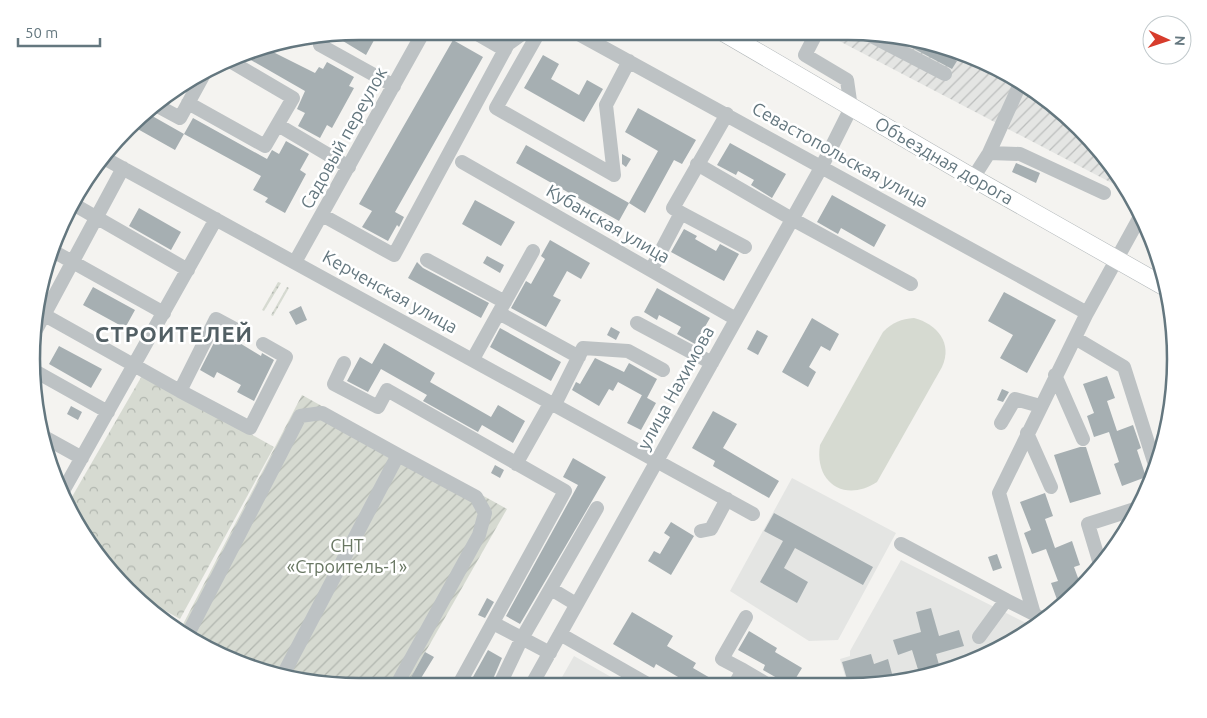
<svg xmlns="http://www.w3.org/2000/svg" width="1207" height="718" viewBox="0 0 1207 718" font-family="Ubuntu,sans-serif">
<defs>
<pattern id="industrial-furrows" width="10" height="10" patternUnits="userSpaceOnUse" patternTransform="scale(1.25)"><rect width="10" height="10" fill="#e4e5e3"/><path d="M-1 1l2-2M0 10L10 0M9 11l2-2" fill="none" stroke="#bcbebd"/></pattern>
<pattern id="grass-dots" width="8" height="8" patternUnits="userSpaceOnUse" patternTransform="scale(1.25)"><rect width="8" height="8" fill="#d6dad1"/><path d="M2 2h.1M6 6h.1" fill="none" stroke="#b1b6af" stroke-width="1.8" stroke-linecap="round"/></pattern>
<pattern id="park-crowns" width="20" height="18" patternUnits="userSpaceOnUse" patternTransform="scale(1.25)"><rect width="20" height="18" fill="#d6dad1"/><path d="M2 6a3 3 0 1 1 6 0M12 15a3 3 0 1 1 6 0" fill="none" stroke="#b1b6af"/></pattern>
<pattern id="garden-furrows" width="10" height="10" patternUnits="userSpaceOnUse" patternTransform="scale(1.25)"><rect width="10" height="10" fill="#d6dad1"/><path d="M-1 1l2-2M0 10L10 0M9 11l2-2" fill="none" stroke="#b1b6af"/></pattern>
</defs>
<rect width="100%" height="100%" fill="#f4f3f0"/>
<path fill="#e4e5e3" d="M792,478L896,533L838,640L809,641L730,591Z
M901,560L1034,627L1012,643L953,669L870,686H848L840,659L850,656V651Z
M574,656L627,686H557Z"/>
<path fill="url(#industrial-furrows)" d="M822,32H870L954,49L1030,87L1080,127L1121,177L1129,192Z"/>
<path fill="url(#grass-dots)" d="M278,282L281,283L264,311L262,310Z
M287,287L289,288L273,316L271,315Z"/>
<path fill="url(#park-crowns)" d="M143,374L274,447L180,619L139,596L99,558L69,502Z"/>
<path fill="url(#garden-furrows)" d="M302,395L507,509L406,686H337L253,669L179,632Z"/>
<path fill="#d6dad1" d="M914,318C937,324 953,343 942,367L877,482C845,503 814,483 820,445L883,332C893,322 901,319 914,318Z"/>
<path fill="#a6afb2" d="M359,31H379L366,55L333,35Z
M892,37L921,42L957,61L952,69Z
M453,40L483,57L395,212L404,217L399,227L397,225L388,241L362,227L372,211L359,204Z
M263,47L315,73L319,67L323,69L327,62L354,77L349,86L354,88L332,128L327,125L320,138L298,126L305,113L297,109L305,91L242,55L254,49Z
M543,55L559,64L551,79L579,95L587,80L603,89L584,122L524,88Z
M638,108L696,140L682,164L674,160L645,213L629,203L619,221L516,163L526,145L629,203L658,151L625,132Z
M147,113L184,134L175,150L134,127Z
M193,118L267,159L272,150L279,154L286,141L309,154L300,170L306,174L285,213L265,202L268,198L253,190L261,176L184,134Z
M730,143L786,174L772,198L751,185L754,180L738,171L736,175L717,165Z
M622,154L631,159L626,167L622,164Z
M1016,163L1040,173L1036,183L1012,172Z
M87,177L94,181L83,200L77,196Z
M832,195L886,225L874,247L841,228L838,234L817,222Z
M475,200L515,222L501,246L462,224Z
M139,208L181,232L171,250L129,226Z
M684,229L697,236L695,239L716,251L720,244L739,254L724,281L671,252Z
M550,240L590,263L581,279L567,271L553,296L561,300L546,327L511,308L526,281L531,284L545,259L541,256Z
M487,256L504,265L500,273L483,263Z
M417,262L423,268L489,303L481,318L408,278Z
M93,287L135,310L125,328L83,305Z
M657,288L710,318L695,344L677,334L681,327L659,315L657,320L644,312Z
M1004,292L1056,320L1027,373L1000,358L1013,335L988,321Z
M301,306L307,320L296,325L289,312Z
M812,318L839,334L830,351L821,346L809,367L816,372L808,387L782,372Z
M611,327L620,332L616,340L607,335Z
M500,328L561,362L551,381L490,347Z
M757,330L768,336L758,355L747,349Z
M220,331L261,356L262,353L274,360L254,401L237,392L241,385L217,372L214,378L200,370Z
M384,343L435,373L430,382L491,417L498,405L525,421L513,443L482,425L478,432L423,401L427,395L381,369L368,392L347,381L360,357L372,364Z
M59,346L102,369L91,388L49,364Z
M595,358L624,372L629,363L657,379L647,398L618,382L613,391L609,389L599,406L572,390L576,382L580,384Z
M1107,376L1115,398L1107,401L1117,431L1133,425L1141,448L1137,450L1146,477L1122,486L1114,464L1119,462L1109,432L1094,437L1087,416L1094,413L1083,384Z
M1002,389L1009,392L1003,402L997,400Z
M642,395L656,403L641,430L627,423Z
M71,406L82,412L78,420L67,414Z
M713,411L737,424L723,448L779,481L769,498L713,466L715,461L692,448Z
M1080,447H1086L1101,494L1070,503L1054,455Z
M573,458L606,477L520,624L506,616L578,485L563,477Z
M495,465L504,470L500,478L491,473Z
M1045,493L1053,516L1045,519L1055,548L1072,541L1080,565L1074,567L1081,586L1067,602L1059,605L1051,583L1058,581L1046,549L1032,554L1024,533L1031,530L1020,502Z
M774,513L873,567L863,585L795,548L784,568L808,582L797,603L760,582L783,541L764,531Z
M671,522L694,536L671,575L648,561L654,551L660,554L670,537L664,533Z
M997,554L1002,568L993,571L988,557Z
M487,598L494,602L485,618L478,615Z
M931,608L939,636L959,630L964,646L936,654L941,672L920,676L912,650L898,655L893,640L921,632L916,612Z
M632,612L673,636L667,646L696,663L693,668L724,686H682L685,681L656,664L654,668L613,644Z
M749,631L777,648L775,652L802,668L791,686L763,670L765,665L738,650Z
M488,650L502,658L490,686H468Z
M425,652L434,657L418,683L410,679Z
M871,654L874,664L888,659L894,681L870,686H849L842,662Z"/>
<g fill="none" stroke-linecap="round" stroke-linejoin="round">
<g stroke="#b0b6b8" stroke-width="19">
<path id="major" d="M723,32L973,178L1167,288"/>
</g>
<path stroke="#bdc2c4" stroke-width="14" d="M472,31L505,50
M539,32L496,108L614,175
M575,32L1087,313
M864,32L945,74
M325,37L320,45L394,86
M188,103L265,146L293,98L230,61
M154,104L180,118L203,76
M278,125L349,167
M989,153L1020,154L1104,193
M104,158L753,514
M462,162L736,319
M697,164L792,219L911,284
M614,175L606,105L629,61
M973,178L989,153L1021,82
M73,204L188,270
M681,213L745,247
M322,215L394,255L508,44L526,31
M51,250L164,313
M427,260L505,302
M295,262L424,31
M651,270L681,213L673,208L727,114
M39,312L180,391
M499,313L579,357
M637,323L712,363
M36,330L123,168
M244,334L216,319L180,391L250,428L286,357L263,344
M1075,338L1124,367L1156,468
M473,359L533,251
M344,363L334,384L378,407L387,390L565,491L458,686
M33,370L108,412
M1055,375L1083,439
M555,404L583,348L628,351L663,370
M1001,423L1015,399L1040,406
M1027,433L1051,487
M44,437L82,458
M516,464L551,402
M63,491L216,219
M701,531L711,529L727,499
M901,544L1006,600
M1100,564L1088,524L1138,508
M551,589L576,604
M1044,620L1034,614L999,493L1087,313L1141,215
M493,623L550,653
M560,634L651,686
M187,636L300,416L322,413L398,455
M979,637L1006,600L1034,614
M743,670L722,659L746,617
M283,675L398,455L476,497L485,513L479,535L396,686
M499,686L521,640L597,508
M531,686L822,166L851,108L847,80L805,55L817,32
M734,686L743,670L770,686"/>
<use href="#major" stroke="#fff" stroke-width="18"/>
</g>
<g text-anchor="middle" stroke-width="5" stroke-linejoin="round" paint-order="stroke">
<g font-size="18" fill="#64777f" stroke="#fff">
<text transform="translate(344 138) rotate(-61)" y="6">Садовый переулок</text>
<text transform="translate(840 155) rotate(29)" y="6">Севастопольская улица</text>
<text transform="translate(944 161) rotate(30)" y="6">Объездная дорога</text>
<text transform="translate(608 224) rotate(30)" y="6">Кубанская улица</text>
<text transform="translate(390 292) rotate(29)" y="6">Керченская улица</text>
<text transform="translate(676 388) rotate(-61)" y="6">улица Нахимова</text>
</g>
<g font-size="18" fill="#697763" stroke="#fff">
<text x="347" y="552">СНТ<tspan x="347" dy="21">«Строитель-1»</tspan></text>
</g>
<g font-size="22" font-weight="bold" letter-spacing="1" fill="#525f64" stroke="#fff">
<text x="174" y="342">СТРОИТЕЛЕЙ</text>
</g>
</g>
<path d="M0 0H1207V718H0ZM359 40H848A319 319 0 0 1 1167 359V359A319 319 0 0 1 848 678H359A319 319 0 0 1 40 359V359A319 319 0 0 1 359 40Z" fill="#fff" fill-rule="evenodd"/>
<path fill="none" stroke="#64777f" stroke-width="2.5" d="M359 40H848A319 319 0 0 1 1167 359V359A319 319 0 0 1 848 678H359A319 319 0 0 1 40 359V359A319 319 0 0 1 359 40Z"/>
<g transform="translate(1167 40) rotate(93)"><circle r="24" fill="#ffffff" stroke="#c1c9cc"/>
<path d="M0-4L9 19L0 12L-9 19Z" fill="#d73c2c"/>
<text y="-8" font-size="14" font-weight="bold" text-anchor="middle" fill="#64777f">N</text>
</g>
<path d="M18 38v8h82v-8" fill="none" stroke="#64777f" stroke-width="2.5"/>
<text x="25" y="38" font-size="15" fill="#64777f" stroke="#ffffff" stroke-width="4" paint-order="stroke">50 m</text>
</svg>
